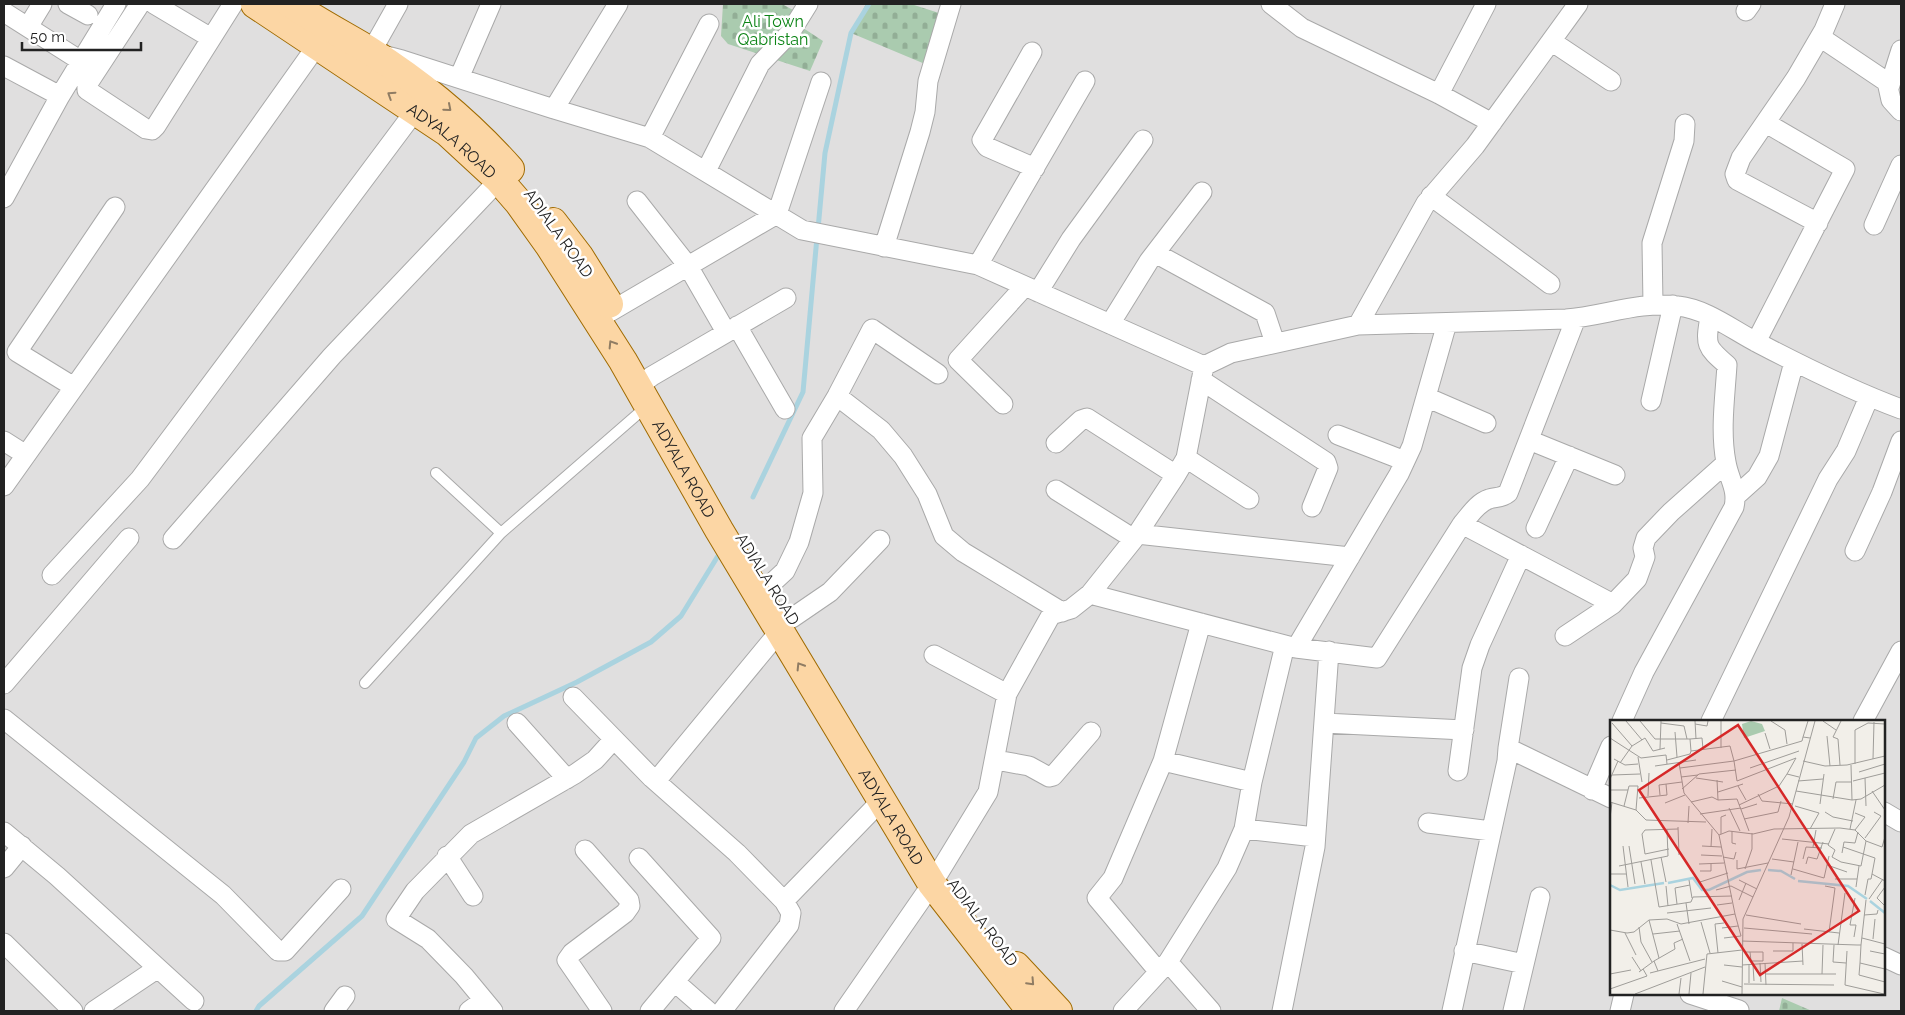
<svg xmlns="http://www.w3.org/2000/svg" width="1905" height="1015" viewBox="0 0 1905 1015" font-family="Raleway,sans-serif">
<defs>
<pattern id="cemetery-stones" width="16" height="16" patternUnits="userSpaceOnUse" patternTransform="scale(1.25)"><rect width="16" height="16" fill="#aacbaf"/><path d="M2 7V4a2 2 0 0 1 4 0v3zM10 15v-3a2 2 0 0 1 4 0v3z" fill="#92ae96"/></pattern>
</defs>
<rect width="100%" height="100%" fill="#f2efe9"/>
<path fill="#e0dfdf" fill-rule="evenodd" d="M4,4H1901V1011H4ZM1611,721H1884V994H1611Z"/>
<path fill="url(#cemetery-stones)" d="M723,4H782L793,10L800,26L823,41L810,71L728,44L721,36Z
M866,4H911L942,14L925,64L851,33Z
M1782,998L1812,1011H1779Z"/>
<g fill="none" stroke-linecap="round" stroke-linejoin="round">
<path stroke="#aad3df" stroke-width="5" d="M818,229L825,153L851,33L869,4
M753,497L803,392L817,237
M256,1011L259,1006L362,916L464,762L476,738L504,716L577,682L651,642L681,616L721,551"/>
<g stroke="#a9a9a9" stroke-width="12">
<path id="lane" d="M436,473L501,533
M365,683L501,533L647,406"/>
</g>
<g stroke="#a9a9a9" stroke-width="21">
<path id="street" d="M68,4L88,15
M140,4L87,85V90L146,129L152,130L156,126L233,4
M154,4L211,38
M398,4L371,52L402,60L554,109L618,4
M1271,4L1302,28L1439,94L1492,123
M1746,11L1751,4
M4,12L81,61
M28,27L42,4
M1820,37L1887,82L1891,100L1901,111
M1551,41L1611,81
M1032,52L982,140L987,147L1035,168
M4,66L60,96
M459,78L491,4
M1889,88L1901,50
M1439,94L1486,4
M554,109L650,138L802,230L978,265L1204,366L1186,458L1176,475L1134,539L1090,594L1071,609L1051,615L1007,694L988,792L932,884L844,1011
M650,138L709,24
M706,171L760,64L790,33L808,4
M1431,196L1550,284
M4,198L60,96L116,4
M637,201L688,266L726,332
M1818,223L1737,180L1735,174L1741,158L1796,78L1824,30L1835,4
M1874,225L1901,165
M884,247L920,132L925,112L928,81L951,4
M1155,253L1265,313L1275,343
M978,265L1085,81
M1038,292L1071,239L1143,140
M1653,304L1652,243L1684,141L1685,124
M601,317L777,214L821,82
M1110,324L1149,261L1202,192
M1358,325L1426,203L1475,146L1578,4
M737,326L785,409
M1756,342L1845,169L1766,123
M1204,366L1231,353L1358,325L1566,319C1604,316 1639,301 1678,306C1707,309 1734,331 1760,344C1806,368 1852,391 1901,409
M1201,380L1326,462L1328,468L1312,507
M74,387L17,352L115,207
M637,387L652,376L786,298
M837,396L881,430L903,456L927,494L944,536L963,552L1062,612
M1426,397L1486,423
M1651,401L1673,305
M1003,404L958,360L1025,286
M1338,435L1405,461
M1529,440L1615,475
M4,441L26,455
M1056,443L1081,420L1087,418L1176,475
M1186,458L1249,499
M4,486L323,37
M1056,490L1134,539
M1737,495L1757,477L1769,456L1794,362
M1462,524C1470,515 1477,503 1489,499C1496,497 1502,498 1508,493L1576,318
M1536,528L1569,456
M1137,534L1350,557
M173,539L332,356L499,180
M1855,551L1882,492L1901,441
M52,575L140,479L415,111
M772,583L785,571L799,542L813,493L812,438L837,396L872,329L938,374
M1090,594L1296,648L1377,658L1462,524L1613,604
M792,618L830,592L880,540
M1565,636L1613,604L1637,579L1645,557L1643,548L1646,538L1671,512L1726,463
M1296,648L1399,474L1412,446L1447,323
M934,655L1007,694
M4,684L129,538
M573,697L652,778L737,853L784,901L791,913L789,925L722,1011
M4,719L223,895L278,951H285L341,889
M1622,721L1644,672L1734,507C1738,489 1729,480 1726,462C1720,431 1725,397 1727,365C1706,347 1705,345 1710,317
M1711,721L1828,479L1846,451L1869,397
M1863,721L1901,651
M517,723L567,779
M1324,723L1464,730
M1508,748L1519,678
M996,760L1029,766L1049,777L1053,776L1091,732
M1163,761L1252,782L1244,829
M1458,771L1472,668L1480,645L1521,555
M656,781L779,632
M1252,782L1285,645
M1592,790L1611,746
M1884,812L1901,822
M1428,823L1491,831
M4,832L57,876L194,1001
M585,850L629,900L630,906L625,913L572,953L567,960L602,1011
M447,856L473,896
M639,858L711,938L650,1011
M4,868L22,846
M784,901L882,800
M4,943L73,1011
M1464,951L1524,964
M1884,957L1901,965
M1168,962L1211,1011
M1159,972L1097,898L1113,878L1163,761L1201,623
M675,982L708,1011
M1690,994L1739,1010
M94,1011L158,968
M334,1011L345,996
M469,1011L484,1000
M493,1011L464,976L428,939L396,919L415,891L471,834L575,774L595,760L614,739
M1123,1011L1168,962L1227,868L1244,829L1315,837
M1282,1011L1315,847L1329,651
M1452,1011L1507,761L1508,748L1611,798
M1513,1011L1540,897
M1620,1011L1624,994"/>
</g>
<g stroke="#a06b00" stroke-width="30">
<g id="primary">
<path id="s1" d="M255,4L447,132L499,180L519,203L549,245L623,361L719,530L932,884L1031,1011"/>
<path d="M291,4C317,21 343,35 370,51C422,84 469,123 510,169"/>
<path d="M553,222L579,256L609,304"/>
<path d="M1016,966L1058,1011"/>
</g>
</g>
<use href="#lane" stroke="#fff" stroke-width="10"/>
<use href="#street" stroke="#fff" stroke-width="19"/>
<use href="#primary" stroke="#fcd6a4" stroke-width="28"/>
</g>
<defs><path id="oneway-chevron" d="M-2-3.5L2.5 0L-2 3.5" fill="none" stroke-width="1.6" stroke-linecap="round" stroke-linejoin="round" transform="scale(1.25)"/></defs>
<g stroke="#8f7c63">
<use href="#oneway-chevron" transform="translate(391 95) rotate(-147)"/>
<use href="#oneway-chevron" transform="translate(448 108) rotate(41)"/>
<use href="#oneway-chevron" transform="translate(612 344) rotate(-122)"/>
<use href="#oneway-chevron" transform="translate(800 666) rotate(-122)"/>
<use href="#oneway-chevron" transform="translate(1031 982) rotate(47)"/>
</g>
<g text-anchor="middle" stroke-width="5" stroke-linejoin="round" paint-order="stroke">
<g font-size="16" fill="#0c8416" stroke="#fff">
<text x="773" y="27">Ali Town<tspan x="773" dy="18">Qabristan</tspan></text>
</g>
<g font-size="16" fill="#222" stroke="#fff">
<text dy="6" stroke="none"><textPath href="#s1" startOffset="240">ADYALA ROAD</textPath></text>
<text transform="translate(559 233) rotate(54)" y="6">ADIALA ROAD</text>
<text dy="6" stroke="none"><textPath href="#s1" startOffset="645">ADYALA ROAD</textPath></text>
<text transform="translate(768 579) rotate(58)" y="6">ADIALA ROAD</text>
<text dy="6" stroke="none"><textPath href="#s1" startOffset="1050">ADYALA ROAD</textPath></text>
<text transform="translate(983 922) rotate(53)" y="6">ADIALA ROAD</text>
</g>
</g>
<g transform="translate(1610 720)">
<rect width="275" height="275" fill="#f2efe9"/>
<path d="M141,1L152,4L155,11L134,18L132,4Z" fill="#aacbaf"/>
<path fill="none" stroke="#aad3df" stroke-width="2.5" d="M158,150L171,151L185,159M188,161L238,166L257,179M58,163L83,158L92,170H99L137,152L151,150M0,165L10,170L54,163M260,181L275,193"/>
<path fill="none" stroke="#9f9d99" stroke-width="1" d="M16,1L32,20M30,1L45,19H80L81,31M85,1L86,19M161,1L175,10L177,24M213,1L226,10M2,3L22,26M51,3L74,6L77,19M85,4L97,6L98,1M65,12L67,37M155,13L160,29M217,16L220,46M193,17L198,1M0,18L31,38L56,35L57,44M80,19L92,18L93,29M111,28V1M50,29L51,1M28,37L32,62M4,39L15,45L28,44M263,39L264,2M57,40L80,34L81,31L120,26L124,41L192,21L193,17L200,18M193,41L215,46L237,45L275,36M10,43L22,26L35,18L43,31L55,28M69,43L74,73L109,115M245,44V10L258,3L275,4M230,45L228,19L223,17L231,1M241,45L242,80M45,46L86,40M70,48L124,41L127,61L186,38M140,48L189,31M249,52L275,44M177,54L186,38M2,55L30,54M71,57L88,55M86,58L113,62M255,58L256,86M0,59L8,41M107,60L108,80L127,79L139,111M188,61L213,59M243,61L275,53M128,66L136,80M72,69L89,54L126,50M0,70H18M186,71L242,80L251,79L275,65M262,71L275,90M108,72L133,64M148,74L152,81L183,84M50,75L49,65L72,62M38,76L39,53M29,78L57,75L56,64M223,79L226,62H242M0,82L26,90L36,100L96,102M81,82L102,77L108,80M55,83L75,75M210,84L214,54M129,85L169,66L177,54L189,57M14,86L19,66H28L26,90M185,86L209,93L200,109M119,88L130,111M131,89L147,84M215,92L223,97L243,101M245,93L255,97L245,110M90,94L131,88M0,98L2,82M134,99L168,92L171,81M78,103L79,86M68,107L69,135M225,109L218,125L225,130L222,137L231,142L251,146L256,121M240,109L246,80M122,111V123L126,124M111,114V97L116,95M255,118L271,96L264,92M172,119L219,124M13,126L18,167M19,126L25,164M92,126L111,127M101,127L102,109M203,127L206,110M233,127L265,138L262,154L275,161M59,129L35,134L32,114L35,110L68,109M232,133L234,122L245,123L248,112M91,135L112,136M51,137L56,162M113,137L124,139L126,132M162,139L184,142M193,139L196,127L212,128M41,140L49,187L81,182L83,177L122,176M127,140V149L158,143M31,142L35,164M89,144L114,143M196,144L198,137L207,139L213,122M217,145L237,152M9,146L58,136L57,110M135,149L142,129V113M183,149L214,158L219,136M90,151H101V144M0,154H16M181,155L188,122M225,159H247M79,160L82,178M129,160L147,169M90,162L118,153M56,166L58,186M215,166L225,168L219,212M246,167L249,146M275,167L267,178L275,186M106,170L121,166L143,177M255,175L258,159H261L262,154M259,179L273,159M129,180L136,163M76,183L79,204M67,184L65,168L80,165M107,185L122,183M57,193L101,188M125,194L109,115L119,111L143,114L164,109L230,108L245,110L256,121L272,127L275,117M136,195L191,204M254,195L267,194L268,190M39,200L49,238M91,202L100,233M67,204L80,241M29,207L31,222L42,242M112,208L128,206M134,208L202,214M194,209L229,213M0,210L17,213L24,212L39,200L57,199L71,204L125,194L131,216L114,218M15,213L26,235M43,214L70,211M244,217L246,205H240L245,178M252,218L275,224M263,219L265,199M132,221L247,225H251L250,243L275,249M192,224L193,245M224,225L223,242L236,243M228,225L235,173M251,225L256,180M163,231H183V223M237,231L235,265L274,274M260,231L275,234M134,232H153V241H141L140,232M108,233L105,204L114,203M22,237L31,251M150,243L151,262M155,243L156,265M250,243L249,255L275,262M139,244V263M114,245L132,247M132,245L193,241M143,245L144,261M48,251L44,241L65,229L64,223L73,219M29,252L44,241M40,253L95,239M0,254L21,250M156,254H226M212,254L213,225M112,261L132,267M134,264L224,265M0,269L37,256L33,249M25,274L95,247M69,274L71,258M79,274L81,253M93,274L97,234L132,230M132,274L133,199L179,97L205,1"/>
<path fill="#d62828" fill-opacity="0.15" stroke="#d62828" stroke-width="2.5" d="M128,5L249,191L150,255L29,70Z"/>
<rect width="275" height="275" fill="none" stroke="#222" stroke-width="2.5"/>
</g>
<rect width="1905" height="1015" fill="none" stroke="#222222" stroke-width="10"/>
<path d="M22 42v8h119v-8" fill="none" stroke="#222222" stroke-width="2.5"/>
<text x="30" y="42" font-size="15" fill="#222222" stroke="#ffffff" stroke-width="4" paint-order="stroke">50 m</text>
</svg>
